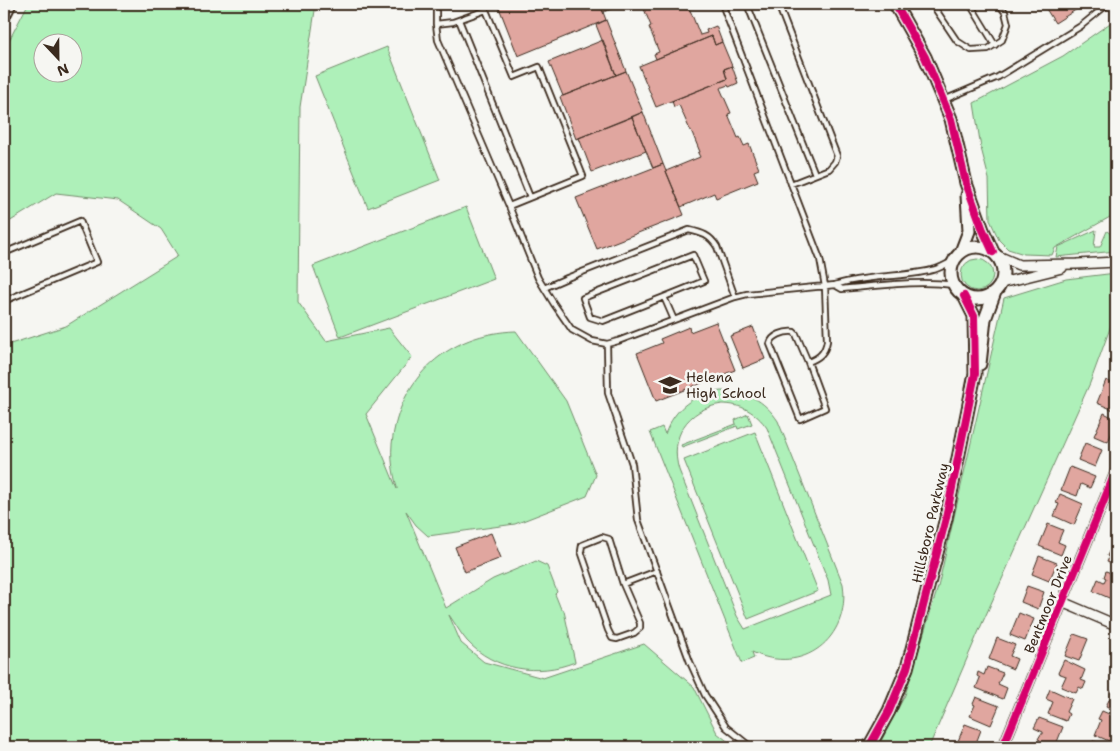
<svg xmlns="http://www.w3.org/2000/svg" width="1120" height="751" viewBox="0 0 1120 751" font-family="'Shantell Sans',sans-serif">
<rect width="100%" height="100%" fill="#f6f6f2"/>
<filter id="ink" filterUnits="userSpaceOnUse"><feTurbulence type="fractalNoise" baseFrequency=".02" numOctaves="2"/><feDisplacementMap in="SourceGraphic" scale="10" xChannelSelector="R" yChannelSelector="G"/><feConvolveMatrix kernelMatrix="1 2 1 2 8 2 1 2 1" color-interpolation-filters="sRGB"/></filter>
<g filter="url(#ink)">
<path fill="#aef0b9" stroke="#748d6c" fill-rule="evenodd" d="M28,4H316L300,107L298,302L326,341L389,328L412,357L366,414L397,489C397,486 395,480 394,475C392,465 391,454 392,444C399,377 449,333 516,331L566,401L596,475L587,496L515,524L428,536L416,525L406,511L446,608L493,579L536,561L547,566L557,592L555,594L561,609H563L564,611L575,662C538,677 494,670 467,641C460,633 455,623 449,615L461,643L484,662L543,678L644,644L694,687L717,733L735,747H4V346L66,326L178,256L161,229L118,200L56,193L4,225V50ZM42,42H72V72H42Z
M1116,19V222L1110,217L1055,248L1052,255L1024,254L1008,249L999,240L990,220L989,179L981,148L974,103L1063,56Z
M387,47L440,180L368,208L315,76Z
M466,207L494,279L340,337L313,266Z
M1096,230L1094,247H1100L1107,231L1116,238V251L1056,257L1058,247Z
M961 275a16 16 0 1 1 32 0a16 16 0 1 1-32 0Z
M1116,273V312L1090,383L981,626L929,747H878L905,695L938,587L1004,298L1066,279Z
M721,391C747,391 764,400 778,421L843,584C851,639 802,676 752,652L754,658L742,663L650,432L662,427L665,434C675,408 693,394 721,391ZM722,404C741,404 756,412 767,428L828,580L831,595L745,629L737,616L679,470C669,437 687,409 722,404Z
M748,414L752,424L738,429L737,426L682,447L681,445L736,424L735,420Z
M755,432L818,591L748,619L684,460Z"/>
<path fill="#e0a69f" stroke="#3b2a1e" d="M500,4H600L606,20L518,56L498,5Z
M600,4H624L603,12Z
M642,4H686L688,10H690L700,35L707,33L706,30L716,26L722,42L715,45L712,36L656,59L654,54L659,52L649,27L651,26Z
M1043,4H1085L1055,23Z
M606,20L626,71L616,75L596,25Z
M712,36L715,45L722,42L732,66L724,69L727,79L656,107L639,66Z
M603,40L616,75L563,96L549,62Z
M732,66L738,83L729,87L728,85L720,88L731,113L728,114L738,138L740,137L744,146L749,144L759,169L754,171L758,181L716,198L714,193L681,207L666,171L700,157L698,153L700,152L691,130H690L679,105L674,107L672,101L727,79L724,69Z
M626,71L643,112L576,139L560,97Z
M643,112L663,164L653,168L632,117Z
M632,117L646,151L592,172L579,138Z
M663,164L684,215L597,249L576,198Z
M716,322L735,370L656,401L637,353L662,343L660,339L689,327L690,332Z
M753,327L765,359L743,368L730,336Z
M1106,380L1116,385V411L1097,403Z
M1104,413L1116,419V423L1108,442L1094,436Z
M1085,443L1102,450L1095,467L1078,460Z
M1070,467L1095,477L1090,488L1081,484L1077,496L1061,490Z
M1060,494L1083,504L1074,525L1054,516L1059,504L1056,503Z
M1048,524L1063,530L1058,542L1065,545L1061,555L1039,546Z
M491,533L501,558L465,572L455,547Z
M1113,543L1116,545V566L1107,562L1109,557L1107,556Z
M1039,556L1057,563L1049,581L1032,574Z
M1106,571L1116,575V601L1093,591L1098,579L1104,582L1106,578L1104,577Z
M1027,586L1044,592L1038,609L1021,602Z
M1019,613L1034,619L1025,641L1010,635Z
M1074,634L1088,639L1079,661L1065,656Z
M997,638L1015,645L1010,656L1017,659L1013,669L989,659Z
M1064,660L1085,670L1081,680L1086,682L1083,689L1079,687L1076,693L1061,687L1066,676L1058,673Z
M987,667L1003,673L998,684L1007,688L1003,699L976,688L980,678L977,676L978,672L984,675Z
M1116,684V711L1106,706L1112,694L1111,693Z
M1050,689L1072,699L1066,712L1069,714L1066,721L1048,714L1053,702L1046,699Z
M976,697L999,706L991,725L970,716L975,705L973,704Z
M1102,711L1116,717V725L1114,730L1116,731V744L1095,735L1101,720L1098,719Z
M1039,718L1063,727L1055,747H1045L1038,744L1040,740L1038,739L1041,734H1043V732L1034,728Z
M965,724L981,730L976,743L982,745L981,747L956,746Z
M1093,741L1107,746L1106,747H1090Z"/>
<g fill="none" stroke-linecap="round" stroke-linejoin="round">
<g stroke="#3b2a1e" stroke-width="8">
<path id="service" d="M436,4V24L438,40L509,206L538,278L554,304L572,330L592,341L607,344L618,341L735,297L747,294L835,285C865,275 900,278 932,270C939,269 946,264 953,261
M722,4L820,259L825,286L827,341C825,353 819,358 808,362L796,334L794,332C785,331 772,335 770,344L800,419L825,408L808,362
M747,4L815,174
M778,4L837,156L835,162L829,169L791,184
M932,4L957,41L971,50L988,49L1002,40L1008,24L1005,12L999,4
M970,4L995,45
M459,20L530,197
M436,24L453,22L486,10L514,77L539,67L583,176L509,206
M944,100L998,77L1081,26L1108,4
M4,253L80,221L97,262L4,301
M835,285L842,289C879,286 917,280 954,285
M544,288L567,278L689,230C702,233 710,235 717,247L735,297
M664,297L603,321L590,317L583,298L693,255L704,281L664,297L674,320
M607,344L608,393L632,464L638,520L690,662L705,695L726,727L751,747
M623,584L609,539L602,537L582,545L581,551L608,630L612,638L617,639L634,633L640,628V623L623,584L657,571"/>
</g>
<g stroke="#3b2a1e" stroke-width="12">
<path id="minor" d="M998,256L1019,265L1077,264L1116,262
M1001,283L1062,268
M1062,602L1116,625
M1003,747L1116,471"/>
</g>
<g stroke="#3b2a1e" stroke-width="15">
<path id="tertiary" d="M895,4L925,57L951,119L966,183L983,230L993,252
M4,16L10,4
M951 273a26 26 0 1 1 52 0a26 26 0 1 1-52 0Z
M961,252L969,231L967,195
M980,364L985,319L995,292
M869,747L889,711L907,668L946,518L975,374L974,316L964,296"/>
</g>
<use href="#service" stroke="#f6f6f2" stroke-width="4.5"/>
<use href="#minor" stroke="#f6f6f2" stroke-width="9"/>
<use href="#tertiary" stroke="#f6f6f2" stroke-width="11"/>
<g stroke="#f6f6f2" stroke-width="11">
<path id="cycleway" d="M895,4L925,57L951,119L966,183L983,230L993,252
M869,747L889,711L907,668L946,518L975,374L974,316L964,296
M1003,747L1116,471"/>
</g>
<use href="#cycleway" stroke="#d6006c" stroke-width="8"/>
</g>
</g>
<defs>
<g id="school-bare" transform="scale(1.725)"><path d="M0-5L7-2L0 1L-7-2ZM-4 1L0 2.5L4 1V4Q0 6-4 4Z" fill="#3b2a1e" stroke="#f6f6f2" stroke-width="2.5" paint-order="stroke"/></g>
</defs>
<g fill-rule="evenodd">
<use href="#school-bare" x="670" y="385"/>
</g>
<g text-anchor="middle" stroke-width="5" stroke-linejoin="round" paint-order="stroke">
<g font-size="14" fill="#3b2a1e" stroke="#f6f6f2" text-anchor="start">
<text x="686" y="382">Helena<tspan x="686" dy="16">High School</tspan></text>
</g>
<g font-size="14" fill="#3b2a1e" stroke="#f6f6f2">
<text transform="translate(930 523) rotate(-77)" y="5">Hillsboro Parkway</text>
<text transform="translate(1048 604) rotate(-68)" y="5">Bentmoor Drive</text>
</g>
</g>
<rect width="1120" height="751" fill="none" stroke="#f6f6f2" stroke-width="20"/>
<rect x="10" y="10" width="1100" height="731" fill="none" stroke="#3b2a1e" stroke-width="2" filter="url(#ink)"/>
<g transform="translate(58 58) rotate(158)"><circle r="24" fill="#f6f6f2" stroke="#aba49d"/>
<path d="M0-4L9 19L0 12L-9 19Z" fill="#3b2a1e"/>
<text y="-8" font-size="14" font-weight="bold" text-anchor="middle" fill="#3b2a1e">N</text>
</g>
</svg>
